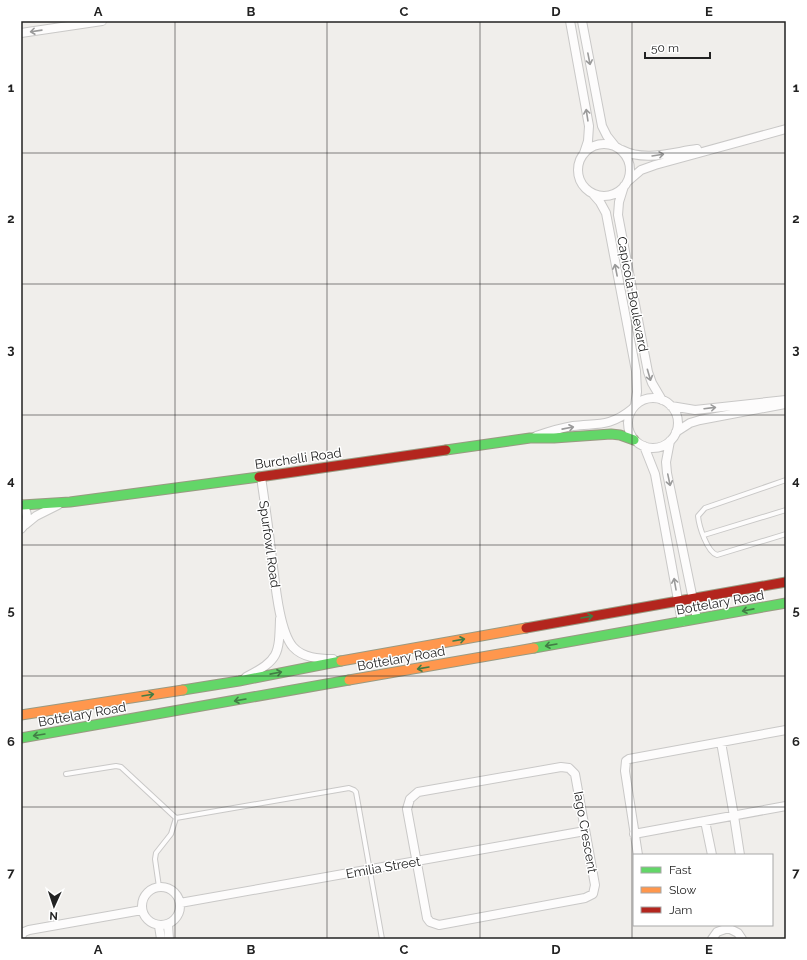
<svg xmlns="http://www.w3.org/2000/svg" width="807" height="960" viewBox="0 0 807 960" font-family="Raleway,sans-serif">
<rect width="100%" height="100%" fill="#f0eeeb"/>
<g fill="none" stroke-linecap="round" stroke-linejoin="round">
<g stroke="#c9c8c7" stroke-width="6">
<path id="lane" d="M786,480L705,508L698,516C699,526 707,552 717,555L786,534
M704,535L786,510
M66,774L116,766L121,767L176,818
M159,887L155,859L156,853L171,834L176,818L349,788L354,790L356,792L382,939"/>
</g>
<g stroke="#c9c8c7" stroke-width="10">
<path id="street" d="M570,21L589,126L588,141L584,153
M582,21L602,126L607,136L615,146
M21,33L102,21
M578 170a26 26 0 1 1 52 0a26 26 0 1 1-52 0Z
M622,150C645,162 673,152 697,149
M627,182L641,170L655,165L786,129
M624,186L619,202L618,215L648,372L652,383L662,400
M593,194L600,202L606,213L636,371L637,392L635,405
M628 423a25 25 0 1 1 50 0a25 25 0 1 1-50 0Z
M671,406L695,410L786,400
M676,432L690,423L700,420L785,404
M536,436C548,432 560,428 573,426C598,423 610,427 632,409
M670,441L666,462L667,473L697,619
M644,446L655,474L682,622
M261,477C265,504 269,531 272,559C275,581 279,631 293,647C303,658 319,659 333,659
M21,504C29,512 29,521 21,529
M25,525L36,516L58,505
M246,677C279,660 279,655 280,619
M721,742L734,816L740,855
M561,767L569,768L575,774L595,885L593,894L585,898L439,925L430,922L427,918L407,809L410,799L418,792Z
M705,821L712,855
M634,834L786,806
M638,855L625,771L626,761L629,759L786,730
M142 906a19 19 0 1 1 38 0a19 19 0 1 1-38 0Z
M180,903L585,831
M168,925L169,939
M159,926L161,939
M21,936L24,932L29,930L142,910
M712,939L717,932L728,928L738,933L742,939"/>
</g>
<g stroke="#999a82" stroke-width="11">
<path id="fast" d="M446,450L530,438H554L611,434L620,435L634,440
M22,505L70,502L259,477
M534,648L786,603
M183,690L239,681L341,661
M21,738L349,680"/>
</g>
<g stroke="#999a82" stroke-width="11">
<path id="slow" d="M341,661L526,628
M349,680L534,648
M21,715L183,690"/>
</g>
<g stroke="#999a82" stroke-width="11">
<path id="jam" d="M259,477L446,450
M526,628L786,582"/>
</g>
<use href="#lane" stroke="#fdfcfc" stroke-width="4"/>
<use href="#street" stroke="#fdfcfc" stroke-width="8"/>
<use href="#fast" stroke="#63d668" stroke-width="9"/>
<use href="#slow" stroke="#ff974d" stroke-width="9"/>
<use href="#jam" stroke="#b3261e" stroke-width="9"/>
</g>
<defs><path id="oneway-shaft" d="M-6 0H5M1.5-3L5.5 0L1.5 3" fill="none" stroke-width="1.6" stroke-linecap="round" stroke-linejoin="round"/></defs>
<g stroke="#9a9a9a">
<use href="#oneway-shaft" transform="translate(36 31) rotate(172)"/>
<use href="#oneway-shaft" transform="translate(589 59) rotate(79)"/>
<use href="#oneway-shaft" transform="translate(587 115) rotate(-99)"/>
<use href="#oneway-shaft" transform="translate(658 155) rotate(-9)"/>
<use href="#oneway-shaft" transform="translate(616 270) rotate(-101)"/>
<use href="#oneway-shaft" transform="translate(649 375) rotate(74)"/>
<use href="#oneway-shaft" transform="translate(710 408) rotate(-7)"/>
<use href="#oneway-shaft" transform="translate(568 428) rotate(-11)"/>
<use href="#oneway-shaft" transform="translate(669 480) rotate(78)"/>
<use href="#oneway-shaft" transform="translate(675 584) rotate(-100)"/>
</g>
<g stroke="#427c45">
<use href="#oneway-shaft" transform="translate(748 610) rotate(169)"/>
<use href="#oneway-shaft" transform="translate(587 617) rotate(-10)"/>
<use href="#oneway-shaft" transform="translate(459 640) rotate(-10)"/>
<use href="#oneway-shaft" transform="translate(551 645) rotate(170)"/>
<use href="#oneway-shaft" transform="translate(423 668) rotate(170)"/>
<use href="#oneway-shaft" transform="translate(276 673) rotate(-11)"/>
<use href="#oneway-shaft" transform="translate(148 695) rotate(-9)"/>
<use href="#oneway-shaft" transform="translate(240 700) rotate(170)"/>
<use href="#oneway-shaft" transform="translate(39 735) rotate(171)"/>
</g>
<path fill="none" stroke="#222" stroke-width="1" stroke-opacity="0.55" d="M175,21V939M327,21V939M480,21V939M632,21V939M21,153H786M21,284H786M21,415H786M21,545H786M21,676H786M21,807H786"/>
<g text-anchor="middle" stroke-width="3" stroke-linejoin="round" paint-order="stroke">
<g font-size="13" fill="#222" stroke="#fff">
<text transform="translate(633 294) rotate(79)" y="5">Capicola Boulevard</text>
<text transform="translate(298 458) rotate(-8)" y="5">Burchelli Road</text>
<text transform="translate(270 544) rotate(82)" y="5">Spurfowl Road</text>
<text transform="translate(720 602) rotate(-10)" y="5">Bottelary Road</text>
<text transform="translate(401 658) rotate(-10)" y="5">Bottelary Road</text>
<text transform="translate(82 714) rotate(-10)" y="5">Bottelary Road</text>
<text transform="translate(586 832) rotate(80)" y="5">Iago Crescent</text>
<text transform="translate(383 867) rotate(-10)" y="5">Emilia Street</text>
</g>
</g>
<rect width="807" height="960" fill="none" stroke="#ffffff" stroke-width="44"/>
<rect x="633" y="854" width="140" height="72" fill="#ffffff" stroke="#a7a7a7"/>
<rect x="641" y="867" width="20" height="6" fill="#63d668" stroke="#a7a7a7"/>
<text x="669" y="874" font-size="12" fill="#222222">Fast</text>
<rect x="641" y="887" width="20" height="6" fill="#ff974d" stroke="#a7a7a7"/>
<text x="669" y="894" font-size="12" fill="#222222">Slow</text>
<rect x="641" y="907" width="20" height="6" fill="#b3261e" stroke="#a7a7a7"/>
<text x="669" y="914" font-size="12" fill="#222222">Jam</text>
<g transform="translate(54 906) rotate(183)" stroke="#ffffff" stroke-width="3" paint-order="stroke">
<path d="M0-3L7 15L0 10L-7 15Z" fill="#222222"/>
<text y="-6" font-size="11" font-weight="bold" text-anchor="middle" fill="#222222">N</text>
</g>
<path d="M645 52v6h65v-6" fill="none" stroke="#222222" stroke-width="2"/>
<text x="651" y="52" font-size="12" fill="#222222" stroke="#ffffff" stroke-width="3" paint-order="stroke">50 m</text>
<rect x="22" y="22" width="763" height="916" fill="none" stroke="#222" stroke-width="1.5"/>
<g font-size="13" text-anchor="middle" font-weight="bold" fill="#222">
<text x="98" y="16">A</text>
<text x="251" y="16">B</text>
<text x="404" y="16">C</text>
<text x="556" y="16">D</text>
<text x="709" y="16">E</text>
<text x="11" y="92">1</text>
<text x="796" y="92">1</text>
<text x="11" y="223">2</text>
<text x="796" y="223">2</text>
<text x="11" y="354">3</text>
<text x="796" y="354">3</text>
<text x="11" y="485">4</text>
<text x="796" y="485">4</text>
<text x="11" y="615">5</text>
<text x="796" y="615">5</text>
<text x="11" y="746">6</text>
<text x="796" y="746">6</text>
<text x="11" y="877">7</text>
<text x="796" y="877">7</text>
<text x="98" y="954">A</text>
<text x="251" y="954">B</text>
<text x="404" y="954">C</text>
<text x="556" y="954">D</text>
<text x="709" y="954">E</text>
</g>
</svg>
